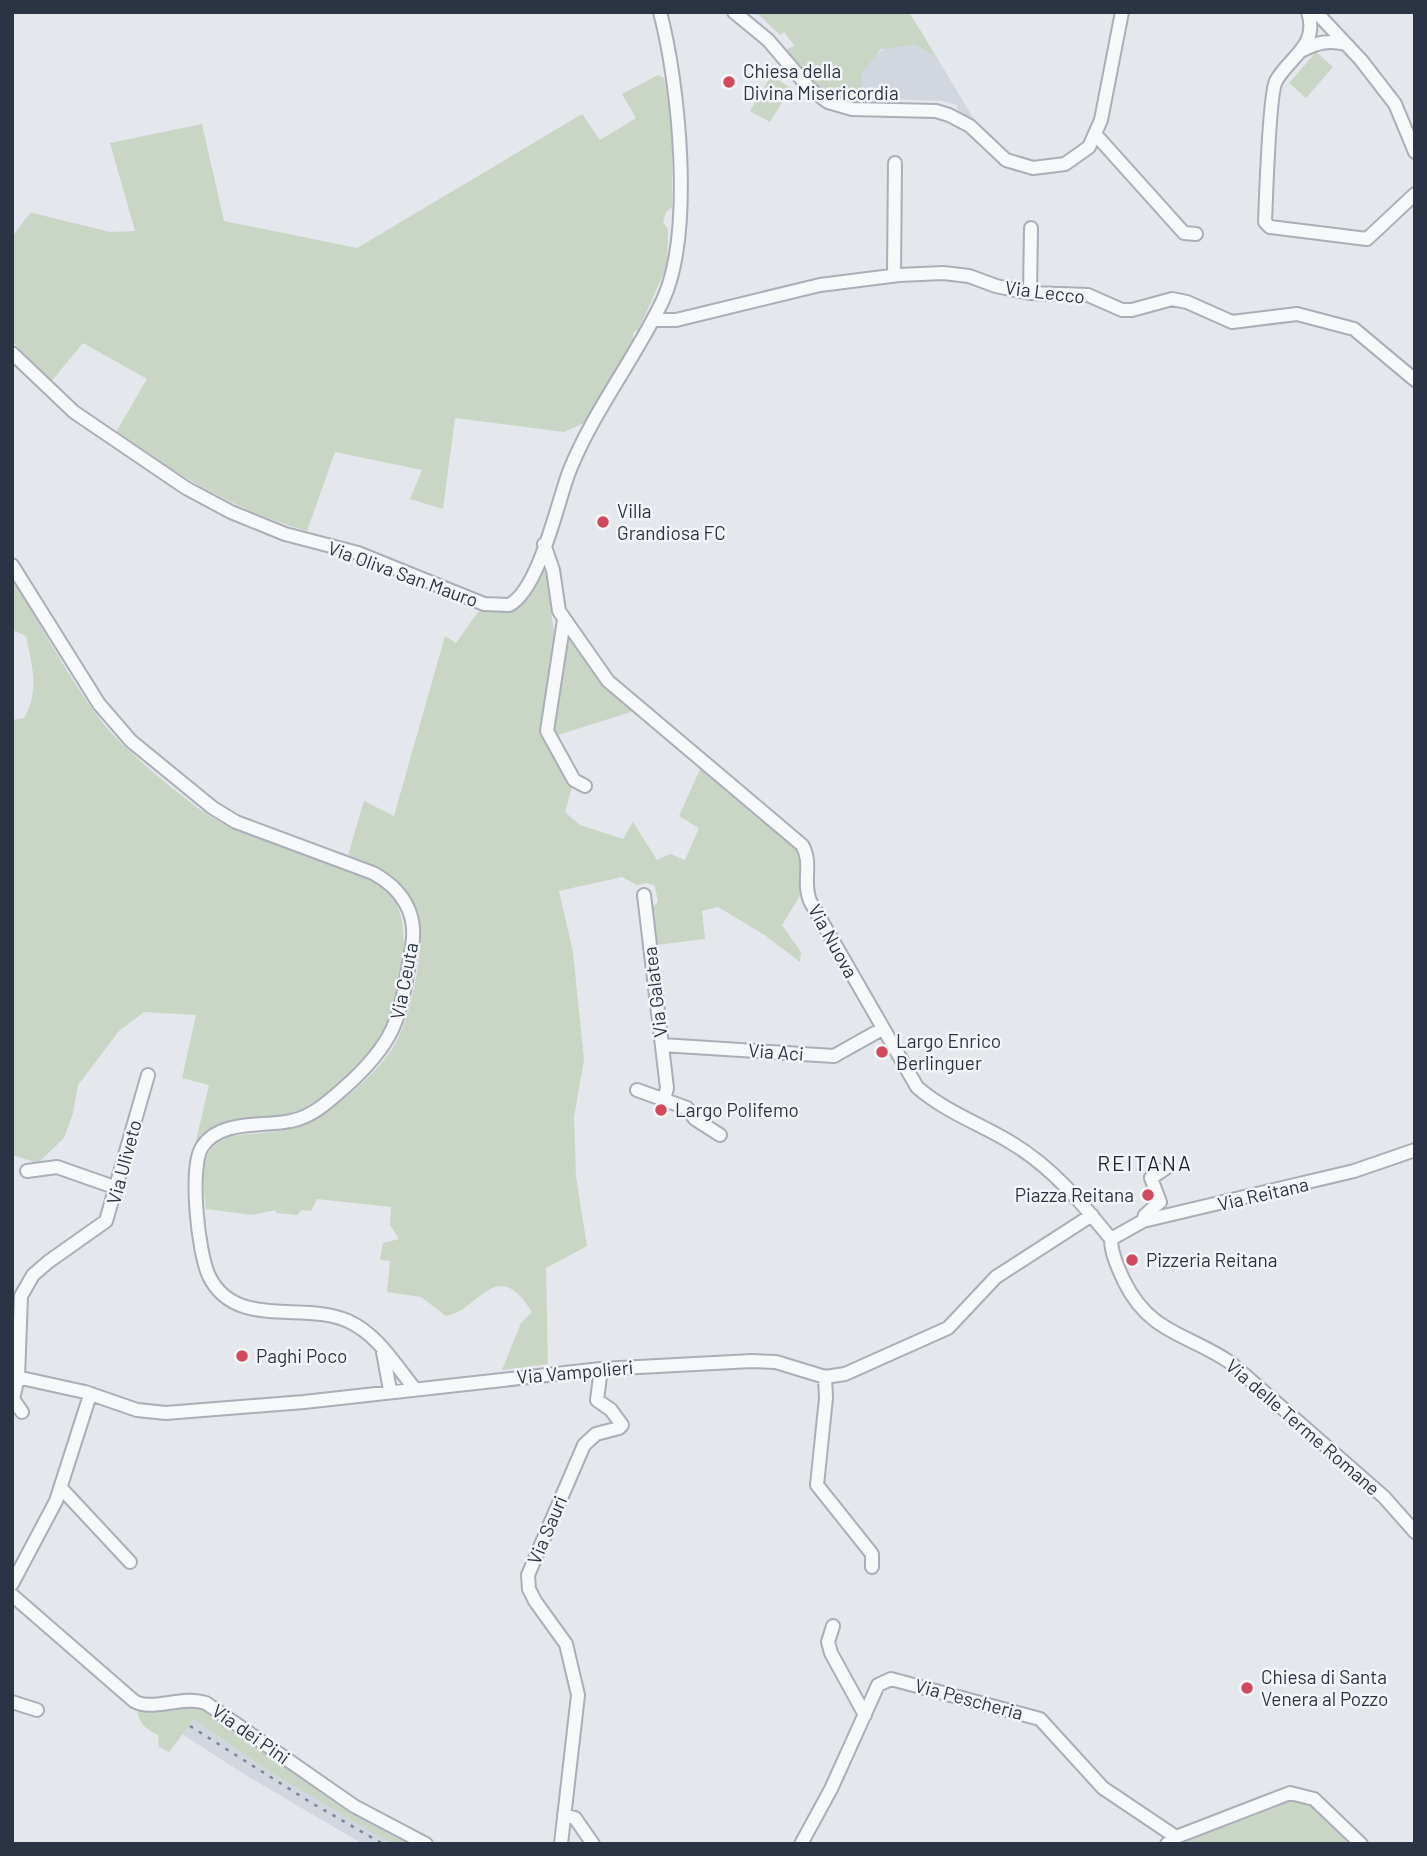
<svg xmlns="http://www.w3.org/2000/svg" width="1427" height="1856" viewBox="0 0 1427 1856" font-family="Barlow,sans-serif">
<rect width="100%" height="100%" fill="#e4e7ec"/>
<path fill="#d2d6de" d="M914,45L936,56L975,121L958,112L957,105L942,101L862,98V73L874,56L885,48Z
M194,1719L254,1762L394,1844H363L247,1776L182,1734Z"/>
<path fill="#c9d6c5" d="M745,12H909L936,56L914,45L881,49L862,73V98L858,103C825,103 808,78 789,54L787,49L795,46L784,32L780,35L759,15Z
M1316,52L1333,67L1306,98L1289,83Z
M658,75L664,78L672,122V207L666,212L663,222L668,229L667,266L639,329L633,333V340L584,423L564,432L455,418L443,509L410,499L422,470L335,452L307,531C231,509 180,476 116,432L147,379L83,343L51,382L12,341V237L30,213L37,214L110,232L135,231L110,143L202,124L224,221L357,248L582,114L600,140L636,118L622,94Z
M771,76L791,88L770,122L750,111Z
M544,562L555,639L549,747L572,787L565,812L580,825L623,839L633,822L657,860L670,854L685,860L699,828L679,816L701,767C725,787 787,829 799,856C805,868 797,881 801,894L782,925L801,952L800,962L766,936L718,907L702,911L705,939L656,945L652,907L658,902L655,886L647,883L637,885L622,877L559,891L573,952L584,1060L574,1117L576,1177L587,1246L546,1268L548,1364L502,1370L521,1323L532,1312C496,1254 480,1310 446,1316L421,1297L387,1292L390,1261L380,1260L383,1243L399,1239L390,1225L391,1207L317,1199L311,1211L302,1210L297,1215L277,1213L275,1210L253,1215L206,1209C203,1178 196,1150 230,1136C256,1133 284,1134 308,1122C335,1110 376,1074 392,1049C409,1023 424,956 420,925C417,909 410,894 399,882C385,867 366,862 348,855L364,801L394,816L445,636L456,643L478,612C534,608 518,605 544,562Z
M12,578C42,626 68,678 102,722C124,750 181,797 210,816C251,843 371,866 393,898C417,932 397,1023 370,1053C351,1074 322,1103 295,1112C255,1126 234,1109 196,1141L209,1085L182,1078L196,1015L144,1012L119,1031L78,1085L73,1113L64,1138L38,1163L12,1155V720L24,718C40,690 32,666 26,636L12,630Z
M565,636L585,655L593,671L634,711L558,735L553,726Z
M185,1702L204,1707L418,1844H394L378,1836L254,1762L194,1719L169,1752L159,1747L158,1735C145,1729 138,1722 137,1709Z
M1286,1797L1310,1801L1353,1844H1178L1183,1839L1254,1816Z"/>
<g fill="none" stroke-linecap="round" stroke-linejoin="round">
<g stroke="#a9aeb7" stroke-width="16">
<path id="minor" d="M734,12L768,40L810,89L828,102L852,109L936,111L949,115L970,126L1006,160L1033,168L1065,164L1089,147L1101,120L1122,12
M1308,12C1319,46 1290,56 1276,81C1269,94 1266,200 1265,222L1270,227L1367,239L1415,194
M1316,12L1361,60L1395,104L1415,152
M1303,50C1318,42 1329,40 1346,44
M1096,135L1184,233L1196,234
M894,275L895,163
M1030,293L1031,228
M653,320H676L820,285L899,275L943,273L969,276L996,286L1030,293L1088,295L1122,310H1132L1172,299L1187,302L1232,322L1297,314L1354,329L1415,380
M12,353L74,412L186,488L231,512L285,534L358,553L484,604L509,605C539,590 557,504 569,472C593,411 635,359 663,300C694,232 679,84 660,12
M544,544L553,570L559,611L608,681L802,845C813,863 802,881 810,901L917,1087C944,1111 980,1124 1010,1142C1052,1167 1081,1202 1111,1239
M12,565L99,704L131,741L213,808L236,822L373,873C401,888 418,913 412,946C400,1016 399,1039 344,1088C328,1102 312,1117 291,1121C263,1127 220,1119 202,1147C189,1168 198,1253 209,1276C235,1330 304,1301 348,1321C377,1334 394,1363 414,1388
M564,620L547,731L574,780L585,786
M644,895L667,1088L664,1100
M662,1045L834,1056L882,1029
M637,1090L687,1108L695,1119L720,1135
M27,1171L57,1167L117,1188
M1143,1221L1145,1215L1160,1202L1151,1178L1166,1168
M1111,1239C1111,1253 1118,1268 1124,1281C1150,1334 1187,1333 1231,1363L1384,1497L1415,1532
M1111,1239L1143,1221L1354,1171L1415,1150
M383,1352L390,1390
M12,1376L85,1392L137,1410L166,1413L304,1402L601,1369L752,1361L776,1362L825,1377L845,1374L948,1328L996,1277L1092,1215
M825,1377L826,1398L817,1485L872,1554V1567
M22,1412L13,1399L18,1377L21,1296L33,1275L48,1262L106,1221L148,1075
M61,1488L130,1562
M12,1584L56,1501L90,1395
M12,1595L134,1701C152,1712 182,1695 206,1703L354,1806L426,1844
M833,1626L828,1642L831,1653L865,1715
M12,1702L37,1710
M564,1815L575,1818L593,1844
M561,1844L578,1695L566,1644L535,1601L529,1589L528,1575L584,1445L596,1434L619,1428L622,1425L611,1410L597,1400L601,1369
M801,1844L831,1789L878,1685L891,1679L1040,1719L1103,1788L1176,1837
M1167,1844L1176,1837L1290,1793L1314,1799L1361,1844"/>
</g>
<use href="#minor" stroke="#f7f8fa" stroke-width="12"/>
<path stroke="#7d8696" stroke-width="2.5" stroke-dasharray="3.5 7" stroke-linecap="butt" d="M190,1726L310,1802L383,1844"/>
</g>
<g fill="#d1495b" stroke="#f4f6f9" stroke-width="2.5">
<circle cx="729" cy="82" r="7"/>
<circle cx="603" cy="522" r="7"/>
<circle cx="882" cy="1052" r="7"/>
<circle cx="661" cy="1110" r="7"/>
<circle cx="1148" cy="1195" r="7"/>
<circle cx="1132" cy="1260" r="7"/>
<circle cx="242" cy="1356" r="7"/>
<circle cx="1247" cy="1688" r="7"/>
</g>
<g text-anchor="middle" stroke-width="5" stroke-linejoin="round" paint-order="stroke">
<g font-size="19" fill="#2b3445" stroke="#f4f6f9" text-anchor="start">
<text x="743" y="78">Chiesa della<tspan x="743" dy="22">Divina Misericordia</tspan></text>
<text x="617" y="518">Villa<tspan x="617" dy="22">Grandiosa FC</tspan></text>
<text x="896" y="1048">Largo Enrico<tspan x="896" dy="22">Berlinguer</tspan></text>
<text x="675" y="1117">Largo Polifemo</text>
<text x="1134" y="1202" text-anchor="end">Piazza Reitana</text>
<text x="1146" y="1267">Pizzeria Reitana</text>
<text x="256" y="1363">Paghi Poco</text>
<text x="1261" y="1684">Chiesa di Santa<tspan x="1261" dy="22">Venera al Pozzo</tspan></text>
</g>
<g font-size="19" fill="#2b3445" stroke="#f4f6f9">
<text transform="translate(1045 292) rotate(7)" y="7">Via Lecco</text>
<text transform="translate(403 574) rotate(20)" y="7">Via Oliva San Mauro</text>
<text transform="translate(833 941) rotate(61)" y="7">Via Nuova</text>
<text transform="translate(404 981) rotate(-79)" y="7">Via Ceuta</text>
<text transform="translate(655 992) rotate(-97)" y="7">Via Galatea</text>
<text transform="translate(776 1052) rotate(4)" y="7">Via Aci</text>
<text transform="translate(124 1162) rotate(-75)" y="7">Via Uliveto</text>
<text transform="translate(1263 1194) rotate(-13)" y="7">Via Reitana</text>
<text transform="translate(575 1372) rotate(-5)" y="7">Via Vampolieri</text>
<text transform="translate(1303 1427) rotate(41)" y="7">Via delle Terme Romane</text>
<text transform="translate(547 1530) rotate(-67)" y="7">Via Sauri</text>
<text transform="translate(969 1699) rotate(15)" y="7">Via Pescheria</text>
<text transform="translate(251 1734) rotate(35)" y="7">Via dei Pini</text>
</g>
<g font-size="21" letter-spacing="2" fill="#1d2536" stroke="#f4f6f9">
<text x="1145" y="1171">REITANA</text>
</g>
</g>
<rect width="1427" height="1856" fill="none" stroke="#2b3445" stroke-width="28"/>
</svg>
